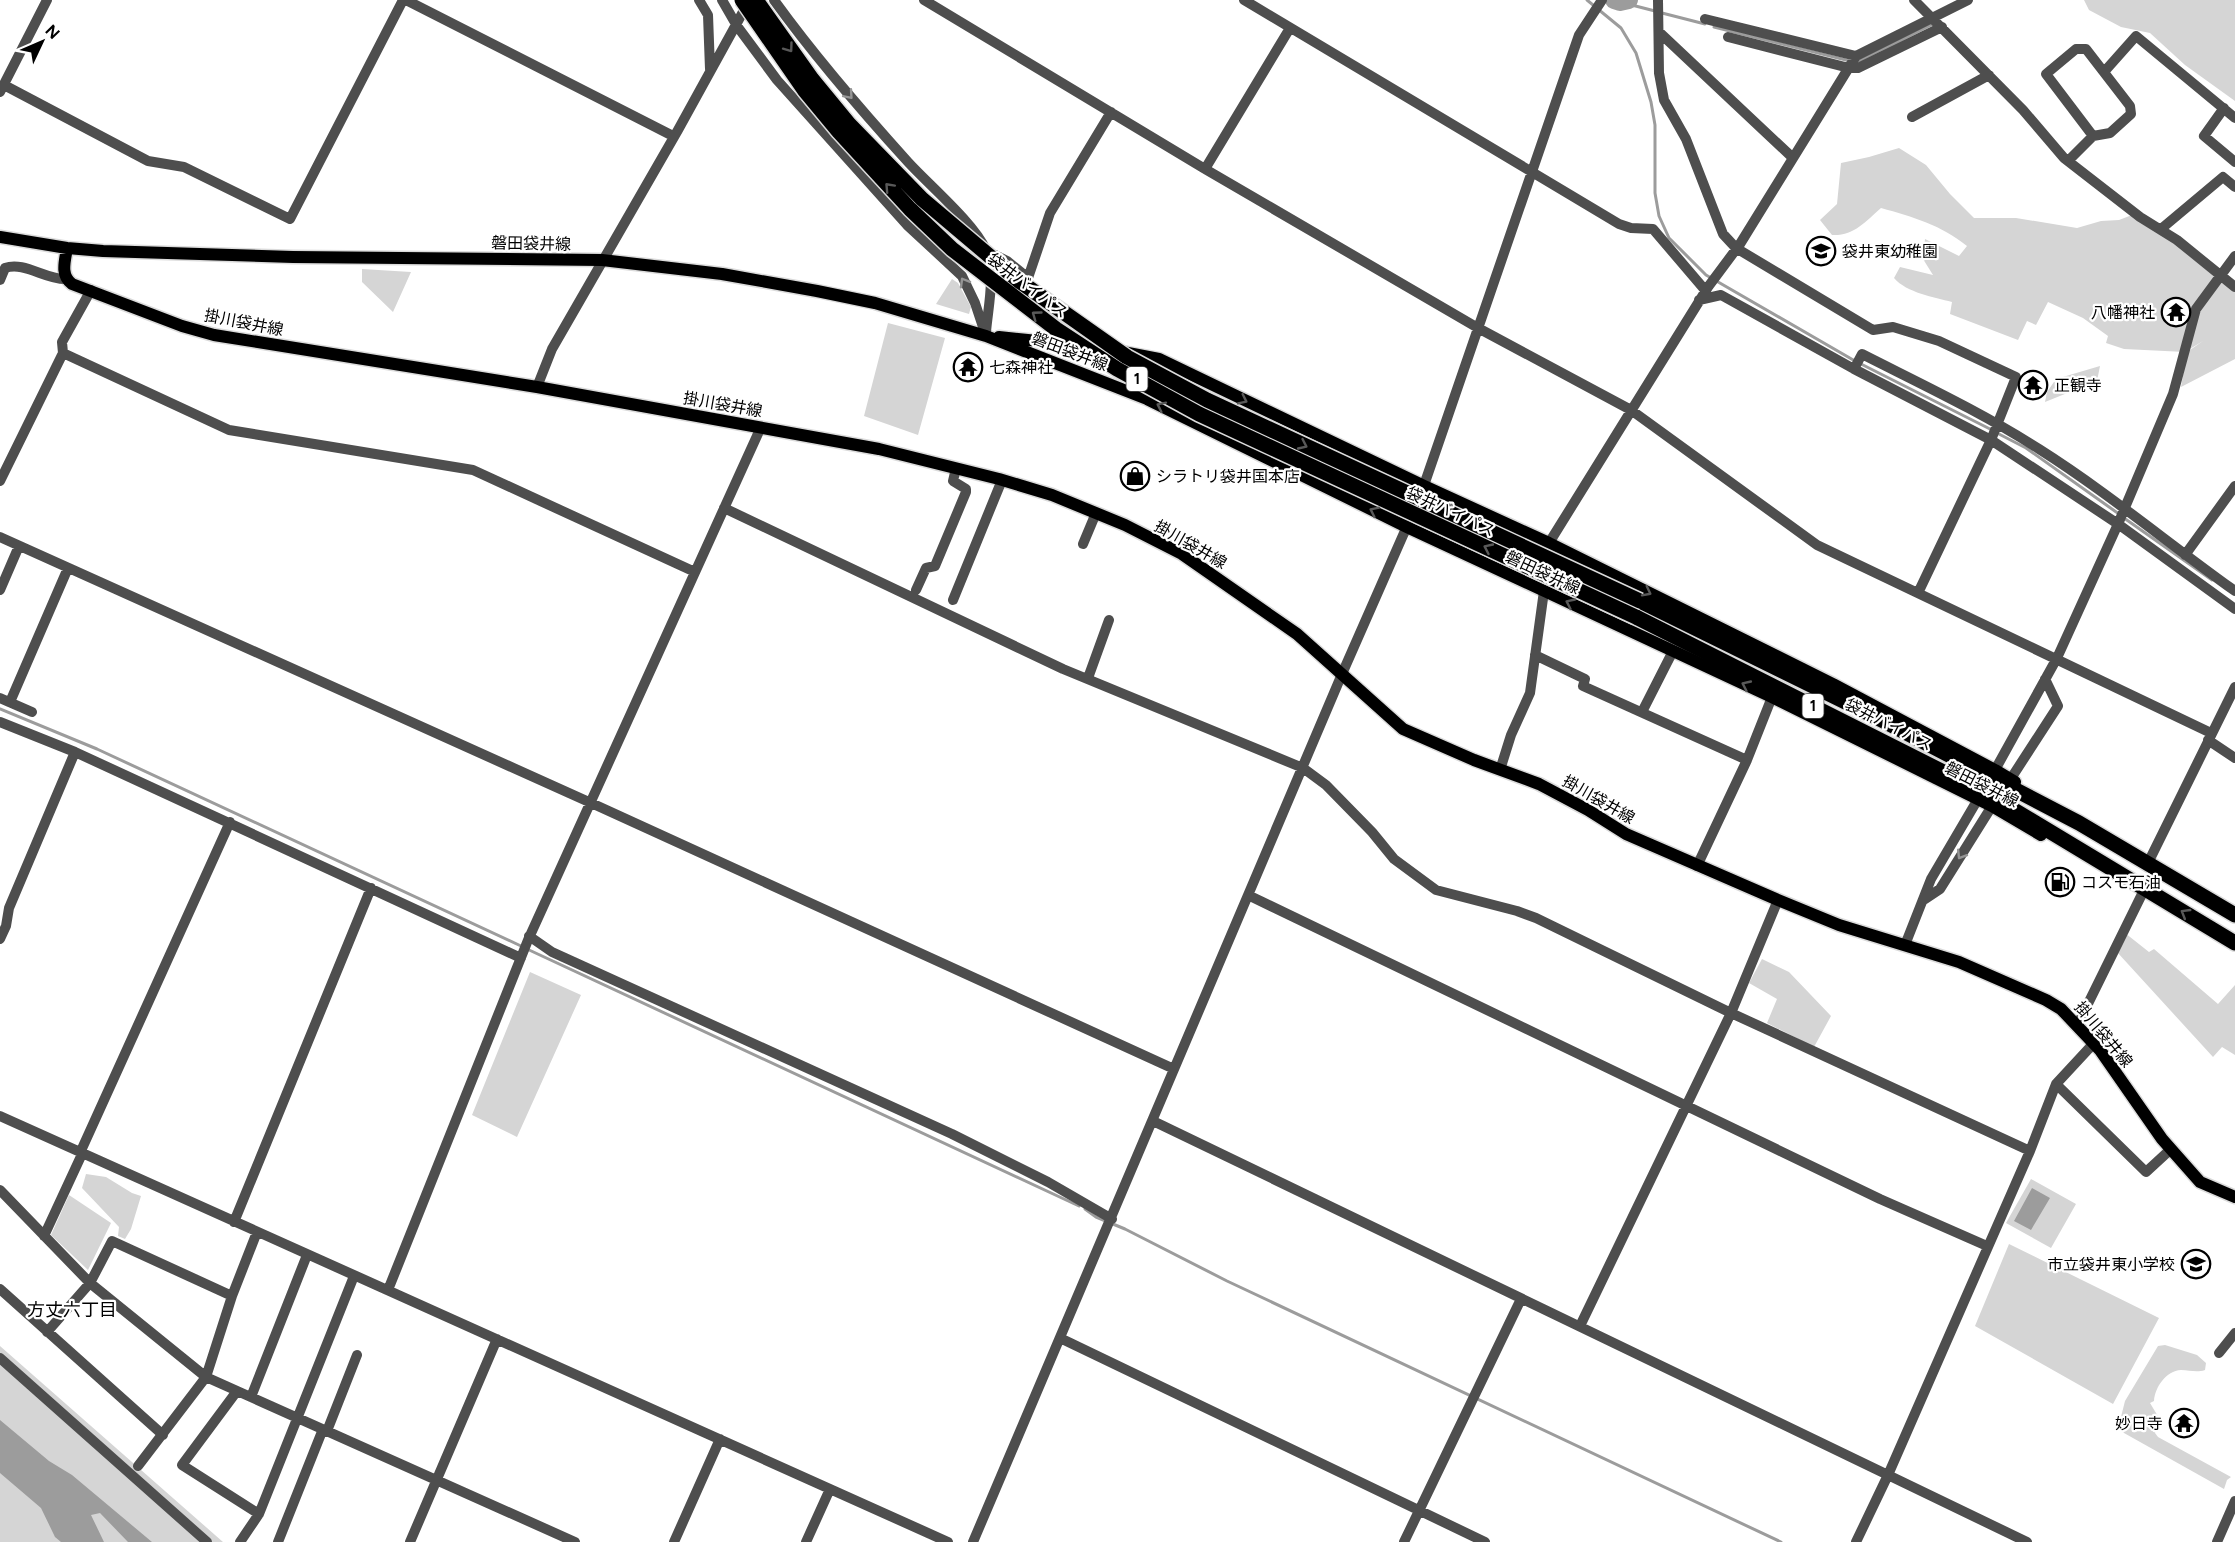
<svg xmlns="http://www.w3.org/2000/svg" width="2235" height="1542" viewBox="0 0 2235 1542" font-family="Figtree,'Noto Sans JP',sans-serif">
<rect width="100%" height="100%" fill="#fff"/>
<path fill="#d5d5d5" d="M2084,0H2235V101L2185,65L2150,33L2121,27L2089,10Z
M1899,148L1926,165L1950,194L1974,218H2016L2077,228L2101,221L2119,220L2132,215L2150,226L2235,287V359L2181,387L2187,352L2203,341L2185,352L2124,349L2106,343L2108,336L2083,318L2048,302L2036,325L2027,321L2018,340L1950,314L1952,302C1934,297 1907,293 1894,278L1900,267L1933,275L1923,259L1925,239L1959,256L1967,246C1941,225 1913,217 1881,208C1865,222 1854,236 1832,235L1820,220L1837,204L1841,163L1869,157Z
M362,269L411,272L393,312L362,282Z
M952,279L958,283L971,307L969,314L936,304Z
M888,323L945,338L918,435L864,416Z
M2100,366L2097,381L2045,402L2047,392L2056,379Z
M2125,933L2149,952L2154,949L2218,1004L2235,985V1055L2222,1047L2213,1057L2117,952Z
M1762,959L1789,972L1831,1016L1814,1047L1767,1023L1777,999L1749,983Z
M530,972L581,995L517,1137L472,1115Z
M86,1174L106,1177L132,1193L141,1196L131,1229L125,1239L118,1236L119,1227L82,1188Z
M2031,1179L2076,1204L2051,1248L2006,1223Z
M69,1195L111,1223L88,1270L51,1235Z
M2009,1244L2159,1318L2113,1404L1975,1326Z
M2165,1345L2197,1355L2206,1363L2205,1370C2196,1373 2190,1370 2181,1370C2166,1371 2155,1387 2154,1401L2150,1403L2159,1418L2155,1433L2158,1437L2231,1477L2227,1480L2224,1489L2124,1433L2119,1425L2125,1401L2158,1346Z
M0,1346L223,1542H0Z"/>
<path fill="#9c9c9c" d="M2032,1188L2050,1198L2031,1230L2014,1221Z
M0,1420L49,1461L72,1475L152,1542H128L100,1513L91,1515L104,1542H61L55,1537L41,1508L0,1473Z"/>
<g fill="none" stroke-linecap="round" stroke-linejoin="round">
<path stroke="#9c9c9c" stroke-width="3" d="M1587,0L1621,28L1636,53L1651,102L1655,125V193L1659,216L1669,238L1706,275L1855,361
M1620,2L1655,11
M1662,13L1705,24
M1714,27L1850,61
M1857,62L1933,24
M1861,364L1992,430
M1997,433L2026,448L2119,514
M2124,518L2212,580
M0,709L97,749L521,946
M527,949L1079,1206
M1085,1209L1096,1217L1125,1229L1227,1281L1781,1542"/>
<path stroke="#9c9c9c" stroke-width="18" d="M1614,0L1620,2L1629,0"/>
<g stroke="#dbdbdb" stroke-width="15">
<path id="major" d="M0,237L67,248L103,251L293,257L602,260L722,274L817,291L875,303L986,336L1147,399L1407,527L1772,697L1992,806L2041,835
M67,248C65,261 60,275 72,284L182,326L214,335L537,387L879,449L999,479L1052,495L1125,525L1182,554L1297,634L1403,729L1474,760L1539,784L1588,810L1626,834L1778,900L1839,925L1959,962L2046,1000L2061,1009L2100,1050L2162,1139L2200,1182L2235,1197
M999,337L1097,347L1159,359L1424,486L1549,543L1833,684L1995,770L2015,782"/>
</g>
<g stroke="#dbdbdb" stroke-width="18">
<path id="highway" d="M1640,601L1878,718L2079,823L2235,915
M1636,617L1989,795L2235,943"/>
</g>
<path stroke="#4e4e4e" stroke-width="10" d="M406,0L673,136
M699,0L708,15L710,69
M722,0L737,26L777,80L907,225L962,276L975,303L986,336
M774,0C815,57 861,110 908,162C929,185 974,223 986,250C996,275 988,307 986,332
M924,0L1205,169L1478,328L1631,410L1817,545L2211,733
M1244,0L1619,224L1631,228L1653,229L1705,290
M1658,0L1659,73L1664,100L1686,139L1723,234L1736,248L1873,330L1893,327L1939,341L2016,377L1991,440L1918,593
M1914,0L2023,110L2064,158L2140,217L2177,240L2235,287
M1705,19L1856,56
M1659,32L1793,158
M1728,37L1849,68H1858L1942,27
M2076,49H2086L2130,106L2131,114L2110,133L2093,136L2046,74Z
M2104,72L2136,36L2235,118
M4,85L148,161L184,167L290,219L403,0
M0,92L47,0
M2224,108L2204,136L2235,162
M1912,117L1989,75
M2068,161L2093,136
M1205,169L1290,28
M2161,229L2223,177L2235,187
M995,255L1007,261L1028,278L1050,213L1111,112
M0,280L5,268C24,261 46,280 66,279
M1699,300L1721,295L1854,369L1991,440L2118,524L2235,609
M63,353L62,342L91,290
M1854,369L1862,354C1921,384 1983,413 2039,449C2107,492 2169,544 2235,591
M537,387L552,349L678,130L749,1
M0,481L63,353L229,430L473,470L695,572
M1421,494L1579,35L1602,0
M724,508L1063,669L1303,768L1326,785L1372,832L1394,859L1436,890L1517,911L1536,918L1731,1013L2030,1151
M0,537L589,802L1174,1069
M1549,543L1708,287L1740,244L1856,56L1968,0
M1083,544L1096,513
M2185,555L2235,486
M0,590L19,546
M916,590L926,568L935,566L966,492V489L953,481L956,468
M953,600L1002,480
M1535,655L1585,679L1583,686L1747,760
M1088,678L1109,620
M0,698L32,712
M10,702L68,568
M1642,712L1673,651
M0,722L75,752L521,958
M2208,740L2235,758
M1500,770L1511,735L1530,693L1544,591
M1995,770L2057,658L2118,524L2173,394L2196,309L2235,256
M2010,780L2058,706L2045,679
M2148,863L2235,687
M1697,866L1747,760L1772,697
M1250,896L1880,1199L1987,1246
M1925,899L1940,889L1992,806
M529,936L552,952L952,1134L1048,1182L1112,1219
M0,939L6,926L9,908L75,752
M1905,945L1931,879L1978,799
M2077,1026L2145,888
M2056,1084L2146,1172L2171,1149
M0,1116L948,1542
M1153,1121L2027,1542
M80,1153L230,822
M0,1190L90,1283L206,1377L575,1542
M234,1222L371,888
M44,1236L82,1154
M0,1289L163,1435
M388,1290L528,940L761,427
M1580,1326L1731,1013L1778,900
M47,1332L90,1283L112,1241L232,1296
M1060,1338L1485,1542
M2219,1353L2235,1333
M0,1358L207,1542
M237,1391L182,1465L259,1514
M251,1397L307,1255
M327,1431L357,1355
M138,1466L206,1377L232,1296L257,1232
M240,1542L259,1514L354,1276
M278,1542L323,1429
M410,1542L497,1339
M674,1542L720,1439
M806,1542L830,1489
M973,1542L1342,674L1415,508
M1404,1542L1521,1299
M1856,1542L1888,1475L2030,1151L2056,1084L2094,1043
M2217,1542L2235,1501"/>
<use href="#major" stroke="#000" stroke-width="12"/>
<use href="#highway" stroke="#000" stroke-width="15"/>
<g stroke="#dbdbdb" stroke-width="18" stroke-linecap="butt">
<path id="highway-bridge" d="M742,0L805,91L839,132L910,209L952,249L1056,329L1117,369L1199,414L1636,617
M756,0L812,79L849,124L922,199L1019,281L1127,357L1207,400L1640,601"/>
</g>
<use href="#highway-bridge" stroke="#000" stroke-width="15"/>
</g>
<defs><path id="oneway-chevron" d="M-2-3.5L2.5 0L-2 3.5" fill="none" stroke-width="1.6" stroke-linecap="round" stroke-linejoin="round" transform="scale(1.5)"/></defs>
<g stroke="#595959">
<use href="#oneway-chevron" transform="translate(789 48) rotate(54)"/>
<use href="#oneway-chevron" transform="translate(889 187) rotate(-133)"/>
<use href="#oneway-chevron" transform="translate(1036 315) rotate(-144)"/>
<use href="#oneway-chevron" transform="translate(1243 400) rotate(26)"/>
<use href="#oneway-chevron" transform="translate(1161 406) rotate(-154)"/>
<use href="#oneway-chevron" transform="translate(1303 445) rotate(25)"/>
<use href="#oneway-chevron" transform="translate(1374 511) rotate(-154)"/>
<use href="#oneway-chevron" transform="translate(1488 548) rotate(-155)"/>
<use href="#oneway-chevron" transform="translate(1647 592) rotate(27)"/>
<use href="#oneway-chevron" transform="translate(1570 603) rotate(-155)"/>
<use href="#oneway-chevron" transform="translate(1746 685) rotate(-155)"/>
<use href="#oneway-chevron" transform="translate(2185 913) rotate(-149)"/>
</g>
<g stroke="#959595">
<use href="#oneway-chevron" transform="translate(849 95) rotate(49)"/>
<use href="#oneway-chevron" transform="translate(964 282) rotate(-120)"/>
<use href="#oneway-chevron" transform="translate(1961 855) rotate(122)"/>
</g>
<defs>
<g id="school-ring" transform="scale(1.5)"><circle r="9.5" fill="#fff" stroke="#000" stroke-width="1.5"/><path d="M0-5L7-2L0 1L-7-2ZM-4 1L0 2.5L4 1V4Q0 6-4 4Z" fill="#000"/></g>
<g id="temple-ring" transform="scale(1.5)"><circle r="9.5" fill="#fff" stroke="#000" stroke-width="1.5"/><path d="M0-6L5-2H3V0L6.5 2.5H4V6H1.5V3h-3V6H-4V2.5H-6.5L-3 0V-2H-5Z" fill="#000"/></g>
<g id="shop-ring" transform="scale(1.5)"><circle r="9.5" fill="#fff" stroke="#000" stroke-width="1.5"/><path d="M-5-2.5h2.3a2.7 3.5 0 0 1 5.4 0H5L5.5 6h-11ZM-1.5-2.5h3a1.5 2.3 0 0 0-3 0Z" fill="#000"/></g>
<g id="fuel-ring" transform="scale(1.5)"><circle r="9.5" fill="#fff" stroke="#000" stroke-width="1.5"/><path d="M-5.5-6h7V0h2V4h1.3V-2.5L3-4.5l.8-.8L6-3V5H2.5V1h-1V6h-7ZM-4.2-4.7v3.2H.2V-4.7Z" fill="#000"/></g>
</defs>
<g fill-rule="evenodd">
<use href="#school-ring" x="1821" y="251"/>
<use href="#temple-ring" x="2176" y="312"/>
<use href="#temple-ring" x="968" y="367"/>
<use href="#temple-ring" x="2033" y="385"/>
<use href="#shop-ring" x="1135" y="476"/>
<use href="#fuel-ring" x="2060" y="882"/>
<use href="#school-ring" x="2196" y="1264"/>
<use href="#temple-ring" x="2184" y="1423"/>
</g>
<g text-anchor="middle" stroke-width="4.5" stroke-linejoin="round" paint-order="stroke">
<g fill="#fff" stroke="#4c4c4c" stroke-width="1.5">
<rect x="1126.5" y="367" width="21" height="24" rx="4.5"/>
<rect x="1802.5" y="694" width="21" height="24" rx="4.5"/>
</g>
<g font-size="15" font-weight="bold" fill="#000">
<text x="1137" y="384">1</text>
<text x="1813" y="711">1</text>
</g>
<g font-size="16" fill="#000" stroke="#fff">
<text transform="translate(531 243) rotate(1)" y="6">磐田袋井線</text>
<text transform="translate(1028 285) rotate(37)" y="6">袋井バイパス</text>
<text transform="translate(244 322) rotate(11)" y="6">掛川袋井線</text>
<text transform="translate(1070 351) rotate(21)" y="6">磐田袋井線</text>
<text transform="translate(723 404) rotate(10)" y="6">掛川袋井線</text>
<text transform="translate(1451 511) rotate(25)" y="6">袋井バイパス</text>
<text transform="translate(1191 544) rotate(30)" y="6">掛川袋井線</text>
<text transform="translate(1543 572) rotate(25)" y="6">磐田袋井線</text>
<text transform="translate(1889 724) rotate(27)" y="6">袋井バイパス</text>
<text transform="translate(1982 784) rotate(27)" y="6">磐田袋井線</text>
<text transform="translate(1599 799) rotate(30)" y="6">掛川袋井線</text>
<text transform="translate(2104 1034) rotate(50)" y="6">掛川袋井線</text>
</g>
<g font-size="16" fill="#000" stroke="#fff" text-anchor="start">
<text x="1842" y="257">袋井東幼稚園</text>
<text x="2155" y="318" text-anchor="end">八幡神社</text>
<text x="989" y="373">七森神社</text>
<text x="2054" y="391">正観寺</text>
<text x="1156" y="482">シラトリ袋井国本店</text>
<text x="2081" y="888">コスモ石油</text>
<text x="2175" y="1270" text-anchor="end">市立袋井東小学校</text>
<text x="2163" y="1429" text-anchor="end">妙日寺</text>
</g>
<g font-size="18" fill="#000" stroke="#fff">
<text x="72" y="1316">方丈六丁目</text>
</g>
</g>
<g transform="translate(42 42) rotate(46)" stroke="#ffffff" stroke-width="4.5" paint-order="stroke">
<path d="M0-4.5L10 22L0 15L-10 22Z" fill="#000000"/>
<text y="-9" font-size="16" font-weight="bold" text-anchor="middle" fill="#000000">N</text>
</g>
</svg>
